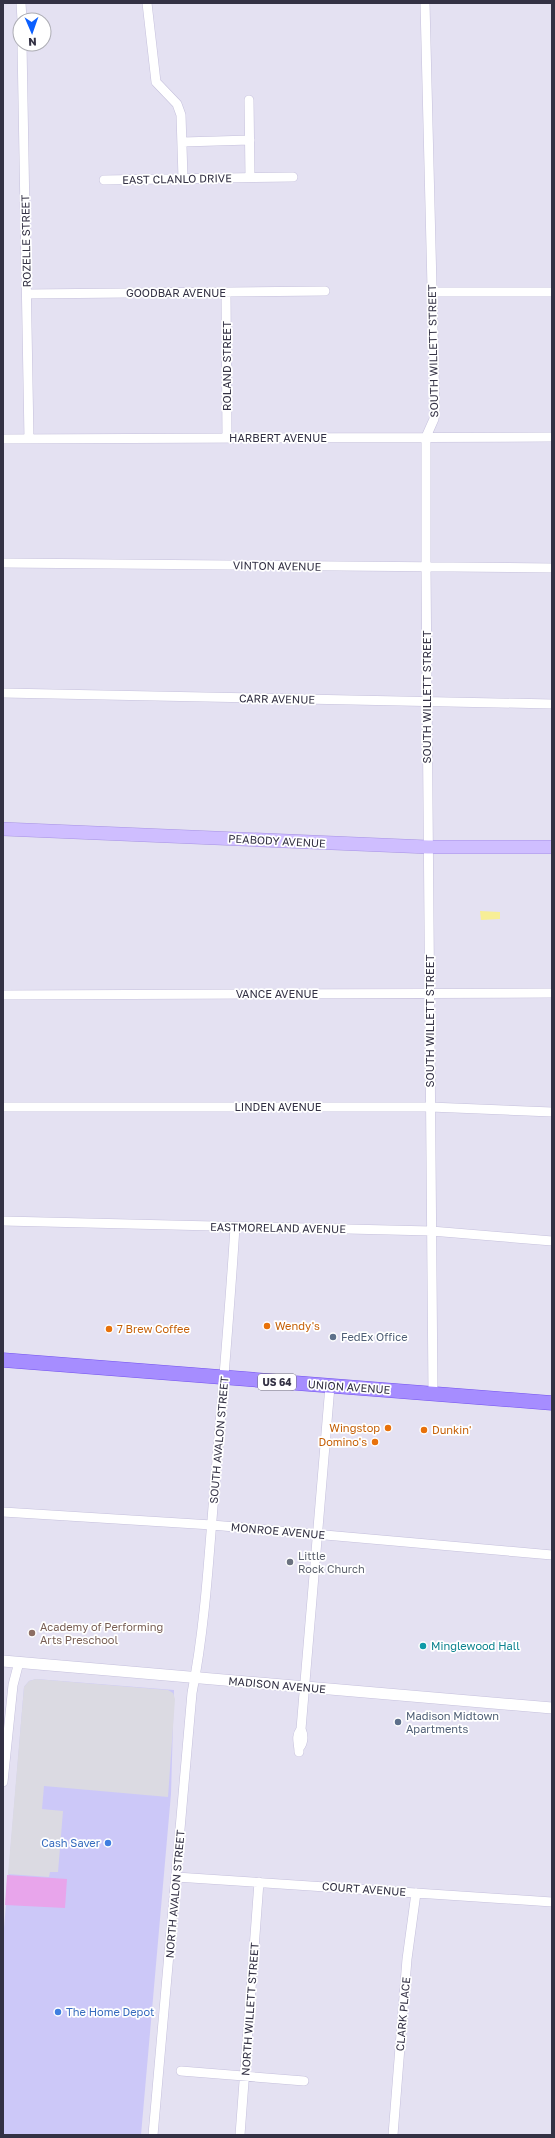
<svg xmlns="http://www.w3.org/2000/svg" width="555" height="2138" viewBox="0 0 555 2138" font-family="'Golos Text',sans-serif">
<rect width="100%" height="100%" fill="#e4e1f2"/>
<path fill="#ccc8f8" d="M36,1679L174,1690L171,1794L141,2135H3V1940L24,1687L29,1681Z"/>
<path fill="#e8a5eb" d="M7,1875L67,1879L65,1908L5,1905Z"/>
<path fill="#dbdae2" d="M36,1679L168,1690L173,1693L175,1699L168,1797L44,1786L42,1809L63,1811L58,1872H50L49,1877L8,1874L24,1687L29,1681Z"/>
<path fill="#f7ee96" d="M480,911L500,912V919L481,920Z"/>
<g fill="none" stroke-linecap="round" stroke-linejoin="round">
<g stroke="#c5c0dc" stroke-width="10">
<path id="minor" d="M21,3L22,20
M147,3L156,82L177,104L181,115L183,178
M425,3L435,409L434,419L426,437V568L433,1393
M22,44L29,439
M249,100L250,177
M183,142L250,140
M104,180L293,177
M432,292H552
M226,293L227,438
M27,294L325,291
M3,439L552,437
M3,563L552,568
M3,693L552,704
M3,995L552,993
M3,1107H430L552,1112
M3,1221L431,1231L552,1241
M3,1512L212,1525L552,1555
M299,1748C304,1742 304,1736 301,1729L330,1386
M299,1752C299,1742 295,1738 301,1729
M3,1782L13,1685L19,1662
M176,1877L552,1902
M181,2071L304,2081
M153,2135L192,1693C204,1632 208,1570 213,1507C221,1414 229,1321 235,1227
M240,2135L259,1882
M393,2135L407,1959L416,1893"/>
</g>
<g stroke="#c5c0dc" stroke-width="12">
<path id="tertiary" d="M3,1661L552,1708"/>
</g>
<g stroke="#a793e4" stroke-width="14">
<path id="secondary" d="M3,829L428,847H552"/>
</g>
<g stroke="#7353ee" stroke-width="15">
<path id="primary" d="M3,1360L552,1403"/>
</g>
<use href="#minor" stroke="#fff" stroke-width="9"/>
<use href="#tertiary" stroke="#fff" stroke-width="11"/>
<use href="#secondary" stroke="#cfbeff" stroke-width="13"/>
<use href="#primary" stroke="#a68dff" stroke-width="14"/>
</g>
<g fill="#e8710a" stroke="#fff" stroke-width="1.5">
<circle cx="267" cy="1326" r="4"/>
<circle cx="109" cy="1329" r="4"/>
<circle cx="388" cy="1428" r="4"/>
<circle cx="424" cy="1430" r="4"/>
<circle cx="375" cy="1442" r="4"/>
</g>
<g fill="#5c6f8a" stroke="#fff" stroke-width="1.5">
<circle cx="333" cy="1337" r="4"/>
<circle cx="398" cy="1722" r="4"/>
</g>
<circle fill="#6b7280" stroke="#fff" stroke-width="1.5" cx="290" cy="1562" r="4"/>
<circle fill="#8d6e63" stroke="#fff" stroke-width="1.5" cx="32" cy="1633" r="4"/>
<circle fill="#0f9aa8" stroke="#fff" stroke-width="1.5" cx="423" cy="1646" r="4"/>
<g fill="#3f7fe0" stroke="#fff" stroke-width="1.5">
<circle cx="108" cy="1843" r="4"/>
<circle cx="58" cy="2012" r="4"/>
</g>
<g text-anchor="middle" stroke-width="3.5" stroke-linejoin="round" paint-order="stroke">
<rect fill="#fff" stroke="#706f7c" stroke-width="1" x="258" y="1374" width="38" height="16" rx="3"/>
<g font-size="10" font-weight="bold" fill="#333144">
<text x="277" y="1386">US 64</text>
</g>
<g font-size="11" fill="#333144" stroke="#fff">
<text transform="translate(177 179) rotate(-1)" y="4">EAST CLANLO DRIVE</text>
<text transform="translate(26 241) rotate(-91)" y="4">ROZELLE STREET</text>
<text x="176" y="297">GOODBAR AVENUE</text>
<text transform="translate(433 351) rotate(-91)" y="4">SOUTH WILLETT STREET</text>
<text transform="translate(227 366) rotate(-90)" y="4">ROLAND STREET</text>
<text x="278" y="442">HARBERT AVENUE</text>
<text transform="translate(277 566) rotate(1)" y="4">VINTON AVENUE</text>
<text transform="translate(427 697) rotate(-90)" y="4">SOUTH WILLETT STREET</text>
<text transform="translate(277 699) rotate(1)" y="4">CARR AVENUE</text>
<text transform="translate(277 841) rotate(3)" y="4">PEABODY AVENUE</text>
<text x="277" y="998">VANCE AVENUE</text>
<text transform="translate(430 1021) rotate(-90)" y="4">SOUTH WILLETT STREET</text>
<text x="278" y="1111">LINDEN AVENUE</text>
<text transform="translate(278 1228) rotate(1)" y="4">EASTMORELAND AVENUE</text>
<text transform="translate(349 1387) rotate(4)" y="4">UNION AVENUE</text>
<text transform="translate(219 1440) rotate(-85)" y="4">SOUTH AVALON STREET</text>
<text transform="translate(278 1531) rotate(5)" y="4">MONROE AVENUE</text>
<text transform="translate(277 1685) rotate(5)" y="4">MADISON AVENUE</text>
<text transform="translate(364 1889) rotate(4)" y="4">COURT AVENUE</text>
<text transform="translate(175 1894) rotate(-85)" y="4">NORTH AVALON STREET</text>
<text transform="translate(250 2009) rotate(-86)" y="4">NORTH WILLETT STREET</text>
<text transform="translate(403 2014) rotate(-85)" y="4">CLARK PLACE</text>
</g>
<g font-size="11" fill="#c56008" stroke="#fff" text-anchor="start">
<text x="275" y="1330">Wendy's</text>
<text x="117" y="1333">7 Brew Coffee</text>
<text x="380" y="1432" text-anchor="end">Wingstop</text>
<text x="432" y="1434">Dunkin'</text>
<text x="367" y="1446" text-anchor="end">Domino's</text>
</g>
<g font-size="11" fill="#4e5e75" stroke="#fff" text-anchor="start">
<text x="341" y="1341">FedEx Office</text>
<text x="406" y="1720">Madison Midtown<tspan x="406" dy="13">Apartments</tspan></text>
</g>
<g font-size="11" fill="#5b616d" stroke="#fff" text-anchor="start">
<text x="298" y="1560">Little<tspan x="298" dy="13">Rock Church</tspan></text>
</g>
<g font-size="11" fill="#785e54" stroke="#fff" text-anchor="start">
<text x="40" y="1631">Academy of Performing<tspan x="40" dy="13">Arts Preschool</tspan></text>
</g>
<g font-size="11" fill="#0d838f" stroke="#fff" text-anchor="start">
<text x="431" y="1650">Minglewood Hall</text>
</g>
<g font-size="11" fill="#366cbe" stroke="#fff" text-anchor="end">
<text x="100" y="1847">Cash Saver</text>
<text x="66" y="2016" text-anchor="start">The Home Depot</text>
</g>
</g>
<rect width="555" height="2138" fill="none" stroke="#333144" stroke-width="8"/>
<g transform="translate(32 32) rotate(178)"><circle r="19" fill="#ffffff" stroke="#adadb4"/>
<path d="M0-3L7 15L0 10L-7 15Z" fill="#0b5fff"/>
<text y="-6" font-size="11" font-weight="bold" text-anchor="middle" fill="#333144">N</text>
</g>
</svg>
